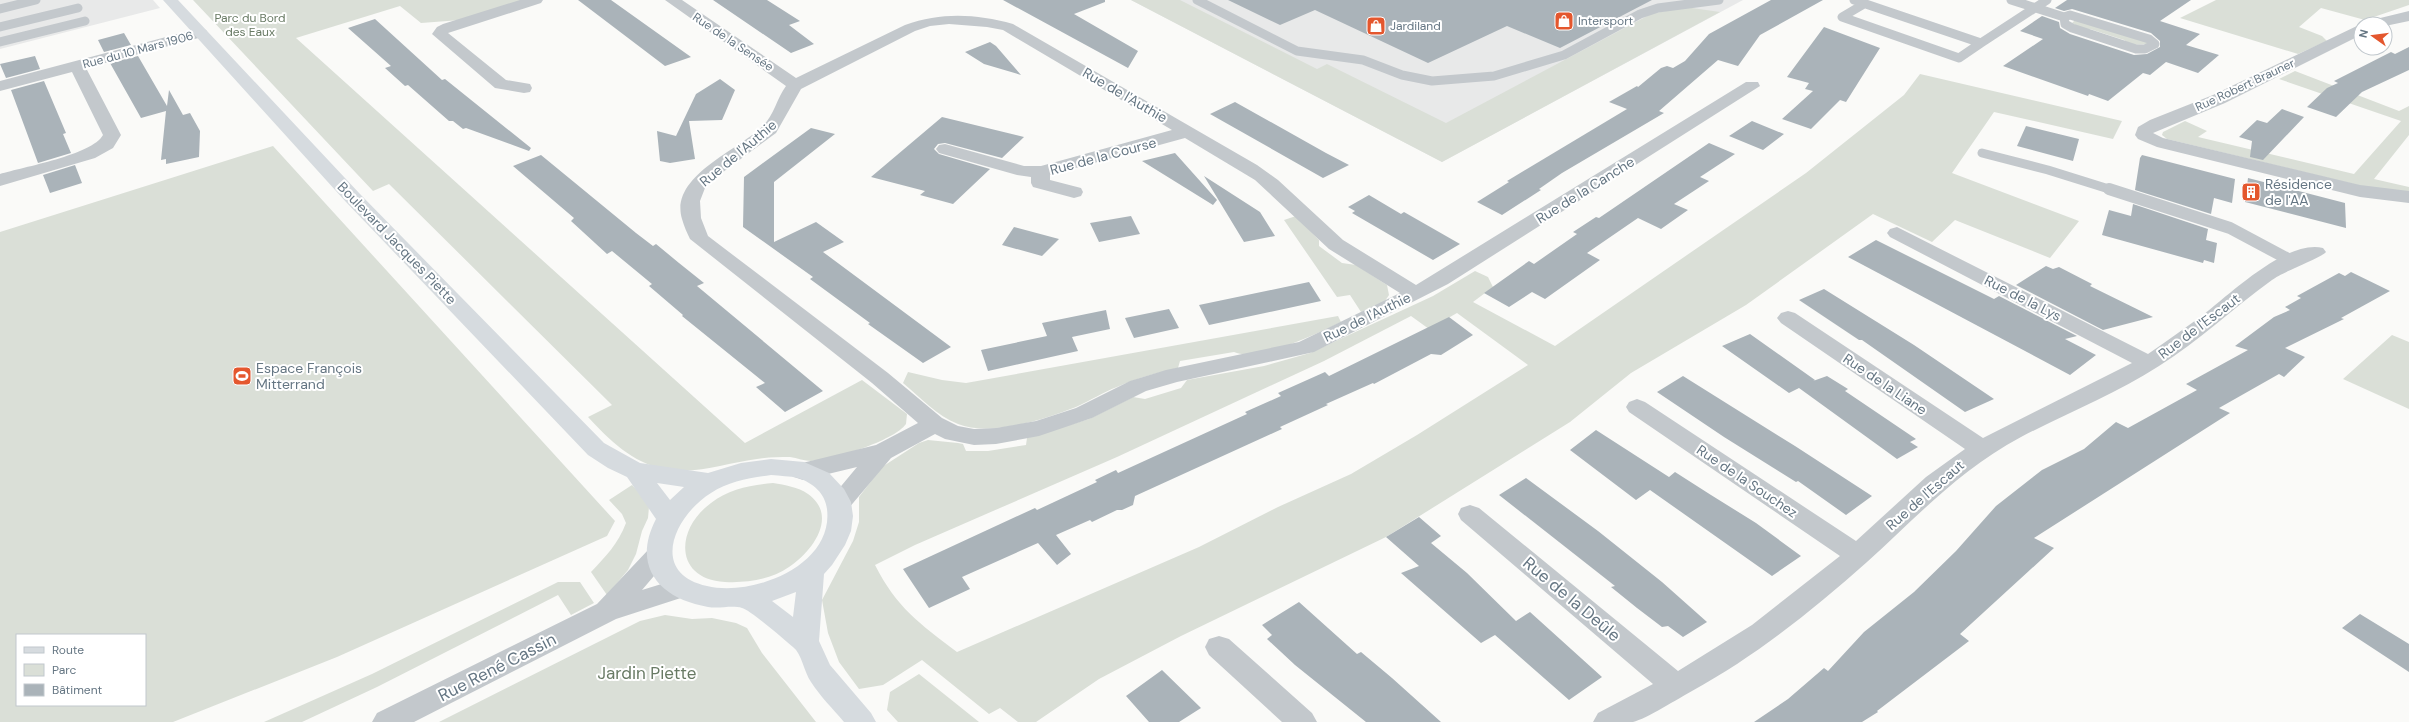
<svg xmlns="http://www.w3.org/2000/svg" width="2409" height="722" viewBox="0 0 2409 722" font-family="'DM Sans',sans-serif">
<rect width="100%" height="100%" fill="#fafaf8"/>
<path fill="#e8e9e9" d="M0,0H153L160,8L0,49Z
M1131,0H1743L1442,162Z"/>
<path fill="#dadfd7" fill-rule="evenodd" d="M193,0H536L474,19L421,23L400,6L296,38L745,443L862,380L907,414L906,424C894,441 832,460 811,461C805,461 797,458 790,457C779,457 768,457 757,459C725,463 698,475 664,469C633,463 609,440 588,417L612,405L389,184L373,191Z
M1131,0H1180L1317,69L1327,64L1446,123L1651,14L1685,7L1720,12L1442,162Z
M2216,0H2409V5L2365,20L2321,8L2299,27L2322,36L2327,41L2298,54L2180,18Z
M2075,20L2142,38L2150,44L2131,45L2124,40L2090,29H2082L2072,23Z
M2295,71L2399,111L2409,106V135L2374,179L2409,187V192L2374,189L2167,139L2162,135L2163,132L2185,121L2207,131L2198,137L2354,174L2401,121L2279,79Z
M1920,74L2122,121L2113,139L1994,112L1952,173L2079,221L2050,258L1955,220L1932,242L1873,214L1746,305L1631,373L1570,422L1386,537L1181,636L1099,679L1036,722H1018L1000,708L989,714L922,660L883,685L859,689L839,662L828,633L822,600L853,541L859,522V497L882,467L919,443L928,440L958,443L963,444L966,451H988L1026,445L1027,438L1089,419L1133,397L1145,399L1181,388L1187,380L1264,366L1310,353L1433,296L1475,271L1488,277L1493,287L1473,302L1555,346L1806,173L1904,95ZM1457,313L1528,365L1417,435L1351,474L1278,507L1199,547L957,652C919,623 897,608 875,565L915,545L1117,457L1324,361L1411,316L1429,329Z
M273,146L615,521L607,536L337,657L173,722H0V232ZM17,635H145V705H17Z
M1296,216L1319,240V246L1342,263L1356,265L1387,285L1389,295L1385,301L1361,312L1350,295L1337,297L1284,220Z
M1338,316L1341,322C1318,333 1258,363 1234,352L1180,361L1178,368C1157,373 1137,378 1117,387C1103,392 1090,401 1076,407C1046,419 990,437 958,424C937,416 920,397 903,383L908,372L942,380L966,383Z
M2392,335L2409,342V409L2343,379Z
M773,483C785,485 798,487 808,494C839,516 812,552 789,567C770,580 747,583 725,582C674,579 675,529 711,503C729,489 751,485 773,483Z
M632,485L642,495L649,507L648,518L642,531L636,554L628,570L607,595L591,572C606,556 618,544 626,523L622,514L609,500Z
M558,582H580L594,603L571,615L558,595L377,687L302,722H264L372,674Z
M665,615L692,619L712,618L736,623L747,628L762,653L816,722H439L640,621Z
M919,674L979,722H898L887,710L890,692Z"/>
<path fill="#aab3b9" d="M578,0H611L691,57L665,66Z
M713,0H767L800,21L789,25L814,44L791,53Z
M1003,0H1105V2L1074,14L1138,51L1128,68Z
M1228,0H1652L1560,48L1507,26L1428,63L1315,10L1280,25Z
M1771,0H1823L1760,35L1738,66L1718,60L1659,111L1664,113L1562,173L1539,189L1541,190L1502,215L1477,202L1509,182L1507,181L1627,109L1609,102L1637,86L1638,87L1661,68L1667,66L1673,68L1685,61L1709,34Z
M2067,0H2191L2160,21L2200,34L2186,45L2219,55L2198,73L2166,62L2150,75L2143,73L2108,101L2089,94L2088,96L2003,66L2043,39L2020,31L2042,16L2059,22L2060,28L2070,34L2134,55L2147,54L2160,47V41L2151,33L2072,9L2064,11L2055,8Z
M375,19L442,80L445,79L531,148L529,151L466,128L463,129L453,121H449L408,85L405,86L385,68L391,66L348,28Z
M1824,27L1880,48L1846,102L1840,100L1811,129L1782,119L1813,91L1805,89L1809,83L1787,77Z
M124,33L131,45L104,52L98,40Z
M990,42L996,46L1021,75L984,64L965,52Z
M2409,47V70L2362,92L2336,117L2307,107L2327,88L2338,83L2334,81L2391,52L2395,54Z
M35,56L40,69L6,78L0,64Z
M138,56L167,106L169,90L183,115L190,113L200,131L199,157L166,164V159L161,160L166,111L141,118L110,63Z
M720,79L735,90L722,120L689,121L695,159L670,163L660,161L657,131L676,136L696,94Z
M44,81L66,133L63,134L71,153L38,163L11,90Z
M1235,102L1326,153L1349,165L1323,178L1210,114Z
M2282,109L2304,117L2263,160L2250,157L2252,141L2239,137L2257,120L2267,123Z
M942,117L1024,137L1002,158L945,143L938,144L934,149L939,154L990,169L953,204L920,195L925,191L871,177Z
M1752,121L1784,134L1763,150L1729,136Z
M2026,126L2079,139L2073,161L2017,146Z
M811,128L835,134L774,182V242L816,222L844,242L823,252L951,347L923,363L868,324L870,323L810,279L813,277L743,227L744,177Z
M1709,143L1735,154L1700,177L1709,181L1674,204L1688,210L1661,229L1638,218L1587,253L1600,260L1545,299L1532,292L1509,307L1484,293L1529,261L1534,264L1577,234L1573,232L1596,217L1599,218Z
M1175,153L1217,200L1213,205L1142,161Z
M541,155L636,233L653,246L656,244L679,263L704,283L697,286L823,391L785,412L756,387L765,383L682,316L683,315L649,286L652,284L612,251L607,254L571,221L574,218L513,166Z
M2142,155L2235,179L2232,203L2214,198L2211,214L2135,190L2140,158Z
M75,165L82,183L50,193L43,175Z
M1204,176L1260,212L1275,236L1244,242Z
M2248,178L2345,203L2346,228L2245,202Z
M1369,195L1401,214L1404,212L1460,244L1433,260L1352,213L1355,211L1348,207Z
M2133,204L2208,229L2206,240L2217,243L2214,263L2204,260L2203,263L2102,235L2109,210L2131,216Z
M1131,216L1140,234L1099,242L1090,223Z
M1014,227L1059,239L1042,256L1002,245Z
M1876,240L1994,299L1999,296L2077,336L2065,339L2096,355L2070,375L1848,257Z
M2046,266L2053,269L2059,267L2092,284L2090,286L2153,317L2103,330L2016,285Z
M2351,272L2390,291L2341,318L2344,319L2285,348L2305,357L2284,377L2279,374L2219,408L2230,413L2034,538L2054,548L1960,634L1969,641L1877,711L1878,712L1862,722H1754L1788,699L1824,668L1828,671L1864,632L1914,592L1956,551L1996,506L2042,470L2084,449L2116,422L2128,428L2197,390L2186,384L2248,350L2235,346L2274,317L2290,310L2285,307L2301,298L2297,296L2339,273L2345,276Z
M1309,282L1321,301L1209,325L1199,305Z
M1824,289L1914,345L1994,399L1965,412L1862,340H1859L1799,300Z
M1169,309L1179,328L1134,338L1125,318Z
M1106,310L1110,329L1072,337L1078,351L988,371L981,350L1047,336L1042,323Z
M1449,317L1473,335L1441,355L1431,354L1374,384L1373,383L1326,404L1328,405L1280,427L1282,429L1135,496L1133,505L1122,510H1117L1092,522L1090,520L1056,535L1071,554L1057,565L1038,543L962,577L970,589L929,608L903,569L1035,508L1037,510L1097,482L1095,480L1116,470L1118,473L1247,414L1245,412L1281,396L1278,393L1325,372L1329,376Z
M1750,334L1815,380L1813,381L1827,376L1848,389L1845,391L1916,439L1910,442L1918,447L1897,459L1799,388L1789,393L1722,346Z
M1683,376L1795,446L1872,496L1846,515L1798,481L1796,482L1724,437L1657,392Z
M1596,430L1669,477L1675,472L1711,495L1756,523L1801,556L1772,576L1650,490L1636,500L1570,450Z
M1526,478L1598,531L1662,582L1707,622L1683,637L1668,626L1662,627L1637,608L1611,587L1615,586L1499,495Z
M1419,517L1441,536L1431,543L1467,573L1516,621L1530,612L1602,677L1569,700L1495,635L1481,643L1401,573L1419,566L1386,537Z
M1299,602L1357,654L1361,652L1392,678L1441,722H1366L1295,665L1267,639L1272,635L1262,625Z
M2360,614L2409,644V672L2342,628Z
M1162,670L1201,708L1179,722H1149L1126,696Z"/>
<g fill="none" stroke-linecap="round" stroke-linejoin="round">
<path stroke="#c3c8cc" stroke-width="9" d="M1197,0L1297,51L1363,60L1402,75L1432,81L1494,76L1564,55L1640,14L1658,8L1719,0
M1854,0L1981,43L2047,0
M2011,0L2064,17
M1864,4L1842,17L1959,58L1981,43
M0,9L36,0
M2070,15L2149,39L2155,44L2145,49H2136L2072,28L2065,24L2064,17Z
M0,27L78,8
M0,42L85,21
M1982,153L2048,170L2112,190"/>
<path stroke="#c3c8cc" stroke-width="12" d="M2109,189L2230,228L2290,260"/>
<path fill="#c3c8cc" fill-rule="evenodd" d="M520,0H543L541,3L448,33L506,80L530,84L532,88L530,92L524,93L495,88L432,34L437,27L443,24Z
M665,0H682L796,78L905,25C942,12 976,14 1013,24L1257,165L1278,180L1343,240L1416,285L1746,82H1758L1760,86L1448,284L1314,352L1177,382L1146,391L1092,418L1039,436L996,444L974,445L945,439L935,434L891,458L848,509L839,512L830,509L827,503L857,467L803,480L794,477L791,471L794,465L876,445L918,423L872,383L690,239C687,233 684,226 682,219C669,176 739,150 763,126C774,115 777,98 786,86ZM949,24L987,27L1003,30L1172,130L1041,166H1024L945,144L939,145L936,149L939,153L1017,175L1031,177V183L1033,187L1074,198L1081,196L1083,192L1081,188L1050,180V175L1185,138L1255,180L1329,249L1400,293L1299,342L1166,370L1130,381L1076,408L1036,421L996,428L974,429L958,426L942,418L888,373L708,236L701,218L700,201L705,188L715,178L776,133L801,89L915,31L930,26Z
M2409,11V21L2385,26V24H2365L2368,21Z
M2361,24V35L2225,103L2153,133L2163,138L2360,185L2409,191V203L2360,197L2157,147L2138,139L2135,135L2138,127L2150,120L2213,95Z
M200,28L206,30L208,33L206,36L86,68L121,135L113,148L95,158L0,186V174C23,167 92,155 103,135L72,72L0,91V81Z
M1897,227L2148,354C2167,341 2185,328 2203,315C2230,294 2287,239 2323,248L2326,252C2323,257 2282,272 2272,280C2233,308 2199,341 2159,366C2116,394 2067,413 2021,437C1958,471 1919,515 1867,562C1813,610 1756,656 1692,691C1679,698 1646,719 1633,722C1621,722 1606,722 1593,722L1598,713L1653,684L1461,520L1458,514L1461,508L1470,505L1479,508L1678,671L1752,625L1840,556L1629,412L1626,407L1629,402L1637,399L1645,402L1856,541L1926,477L1965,449L1781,323L1777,318L1781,313L1788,311L1795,313L1983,438L2132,363L1890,237L1887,233L1890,229Z
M658,546L667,549L671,556L642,590L681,578L690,581L694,588L690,595L616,619L414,722H372L377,713L597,604L649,549Z
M1219,636L1229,639L1312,713L1317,722H1282L1209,655L1205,647L1209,639Z"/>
<path fill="#d6dbdf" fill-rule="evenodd" d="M163,0H178L360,194L604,443L640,463L708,473L741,463L771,459L804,462L829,473L844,489L851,502L853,516L851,531L845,545L832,565L824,574L819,641L830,665L871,713L876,722H844C833,709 820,696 811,682C804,672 802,654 793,647C785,640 749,609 742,608C732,605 719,609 708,607C660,599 631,567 656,519L627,477L608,468L588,455L346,202ZM771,475C780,476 790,476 798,478C813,483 825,493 827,509C834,566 752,597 707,586C648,573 675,515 711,493C729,481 750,478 771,475ZM657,483L684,487L670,500ZM796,592L793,617L772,601Z"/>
</g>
<defs>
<g id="shop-square" transform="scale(1)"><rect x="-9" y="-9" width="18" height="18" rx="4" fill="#e4572e" stroke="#fff"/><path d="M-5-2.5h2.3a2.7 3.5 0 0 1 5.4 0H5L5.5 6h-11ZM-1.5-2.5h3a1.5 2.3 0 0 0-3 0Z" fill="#fff"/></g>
<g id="building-square" transform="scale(1)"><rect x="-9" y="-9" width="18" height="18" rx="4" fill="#e4572e" stroke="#fff"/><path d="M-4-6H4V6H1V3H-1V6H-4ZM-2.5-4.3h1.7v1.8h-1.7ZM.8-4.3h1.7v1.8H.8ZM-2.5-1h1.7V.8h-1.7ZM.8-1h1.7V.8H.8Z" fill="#fff"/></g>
<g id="stadium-square" transform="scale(1)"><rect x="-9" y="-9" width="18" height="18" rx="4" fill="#e4572e" stroke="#fff"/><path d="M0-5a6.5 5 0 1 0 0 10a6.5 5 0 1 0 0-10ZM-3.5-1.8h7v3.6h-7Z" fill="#fff"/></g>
</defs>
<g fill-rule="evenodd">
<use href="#shop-square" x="1564" y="21"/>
<use href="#shop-square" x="1376" y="26"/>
<use href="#building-square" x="2251" y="192"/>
<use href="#stadium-square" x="242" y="376"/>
</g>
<g text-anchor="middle" stroke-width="4" stroke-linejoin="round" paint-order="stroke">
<g font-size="12" fill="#687a64" stroke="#fff">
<text x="250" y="22">Parc du Bord<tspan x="250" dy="14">des Eaux</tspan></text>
</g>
<g font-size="12" fill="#657683" stroke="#fff" text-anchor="start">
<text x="1578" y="25">Intersport</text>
<text x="1390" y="30">Jardiland</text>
</g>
<g font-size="12" fill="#657683" stroke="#fff">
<text transform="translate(733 42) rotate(34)" y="4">Rue de la Sensée</text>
<text transform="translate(138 50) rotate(-15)" y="4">Rue du 10 Mars 1906</text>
<text transform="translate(2245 85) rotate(-25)" y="4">Rue Robert Brauner</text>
</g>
<g font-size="14" fill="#657683" stroke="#fff">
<text transform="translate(1125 95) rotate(30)" y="5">Rue de l'Authie</text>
<text transform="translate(738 153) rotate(-40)" y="5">Rue de l'Authie</text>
<text transform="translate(1103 156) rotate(-15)" y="5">Rue de la Course</text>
<text transform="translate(1585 190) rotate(-32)" y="5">Rue de la Canche</text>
<text transform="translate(397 243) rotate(46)" y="5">Boulevard Jacques Piette</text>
<text transform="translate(2023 298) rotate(27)" y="5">Rue de la Lys</text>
<text transform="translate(1367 317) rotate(-26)" y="5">Rue de l'Authie</text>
<text transform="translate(2199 326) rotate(-37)" y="5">Rue de l'Escaut</text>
<text transform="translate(1885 384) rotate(34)" y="5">Rue de la Liane</text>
<text transform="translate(1747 481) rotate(34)" y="5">Rue de la Souchez</text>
<text transform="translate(1925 495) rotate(-41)" y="5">Rue de l'Escaut</text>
</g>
<g font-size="14" fill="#657683" stroke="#fff" text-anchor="start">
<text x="2265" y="189">Résidence<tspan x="2265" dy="16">de l'AA</tspan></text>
<text x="256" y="373">Espace François<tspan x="256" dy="16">Mitterrand</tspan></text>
</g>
<g font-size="17" fill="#657683" stroke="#fff">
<text transform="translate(1572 599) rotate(40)" y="6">Rue de la Deûle</text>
<text transform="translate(497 667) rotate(-27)" y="6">Rue René Cassin</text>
</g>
<g font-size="17" fill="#687a64" stroke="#fff">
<text x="647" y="679">Jardin Piette</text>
</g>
</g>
<rect x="16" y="634" width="130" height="72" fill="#ffffff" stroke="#c1c8cd"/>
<rect x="24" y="647" width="20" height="6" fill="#d6dbdf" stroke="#c1c8cd"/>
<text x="52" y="654" font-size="12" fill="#657683">Route</text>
<rect x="24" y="664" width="20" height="12" fill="#dadfd7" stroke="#c1c8cd"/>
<text x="52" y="674" font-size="12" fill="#657683">Parc</text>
<rect x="24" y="684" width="20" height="12" fill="#aab3b9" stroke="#c1c8cd"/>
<text x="52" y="694" font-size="12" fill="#657683">Bâtiment</text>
<g transform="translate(2373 36) rotate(284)"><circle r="19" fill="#ffffff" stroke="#c1c8cd"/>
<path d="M0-3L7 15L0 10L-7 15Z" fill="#e4572e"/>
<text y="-6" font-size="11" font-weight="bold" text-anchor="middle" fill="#657683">N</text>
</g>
</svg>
